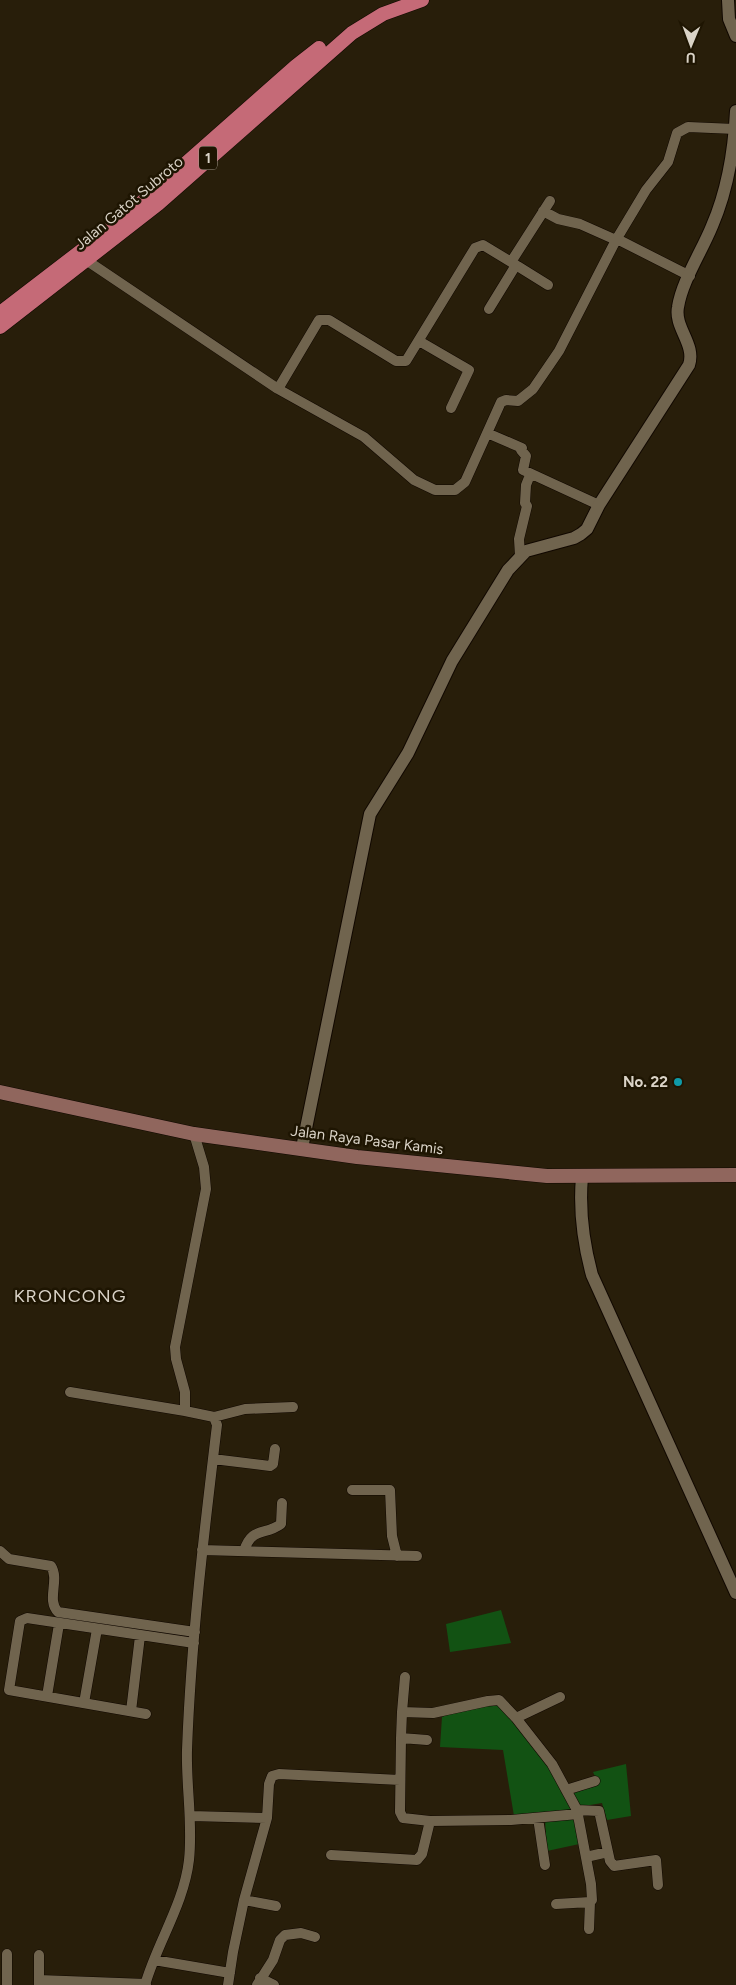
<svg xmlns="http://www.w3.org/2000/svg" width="736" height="1985" viewBox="0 0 736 1985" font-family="Figtree,sans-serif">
<rect width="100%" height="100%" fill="#281e0a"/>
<path fill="#125213" d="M501,1610L511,1643L450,1652L446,1624Z
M500,1697L572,1790L598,1783L593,1772L626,1764L631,1816L607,1820L602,1803L578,1807L584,1843L547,1851L545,1820L515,1822L503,1750L440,1747L442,1717Z"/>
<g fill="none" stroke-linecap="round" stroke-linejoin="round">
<g stroke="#110800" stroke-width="11">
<path id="minor" d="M543,211L558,219L580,224L616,240
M617,239L690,276
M86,260L278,389L364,437L414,480L435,490H455L465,482L501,402L506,400L518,401L533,389L559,351L616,240L646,190L668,162L677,133L688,127L735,129
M511,262L548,285
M489,309L516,265
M419,341L469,370L451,408
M278,389L319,320H329L396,361H406L475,248L483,245L511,262L550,201
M487,433L522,448L521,450L526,456L523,470L599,505
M520,556L519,539L527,506L525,503L526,485L530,475
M70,1392L185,1411
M214,1417L245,1409L293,1407
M213,1459L270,1466L273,1464L275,1449
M352,1490H390L392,1536L397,1556
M202,1550L417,1556
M0,1551L9,1559L51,1566C60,1580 46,1600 58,1612L195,1632
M244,1551C252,1526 265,1536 281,1524L282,1503
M47,1696L59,1624
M84,1703L97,1629
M131,1711L140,1636
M402,1712L405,1677
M146,1714L9,1690L20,1621L27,1618L194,1643
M516,1718L560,1697
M401,1738L402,1712L433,1713L488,1701L499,1700L516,1718L552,1764L577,1810
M427,1740L401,1738L400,1812L403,1818L430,1821L511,1820L578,1814
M566,1790L595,1781
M191,1816L267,1818
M538,1818L545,1865
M331,1855L417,1860L422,1854L430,1821
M586,1857L608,1852
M244,1900L276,1906
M556,1904L590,1902L592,1900L591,1884L577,1810L599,1811L610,1861L614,1866L656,1860L658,1885
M589,1929L590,1902
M154,1960L230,1973
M260,1978L274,1985
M39,1980L146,1984
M7,1985V1954
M39,1985V1955
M145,1985C157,1943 184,1904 189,1860C193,1823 186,1787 187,1750C191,1641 204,1533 217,1425L214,1417L185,1411V1392L176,1359L175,1347L206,1189L204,1167L194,1134
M228,1985L233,1952L244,1900L267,1818L269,1784L272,1776L279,1774L400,1780
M257,1985L273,1960L280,1940L285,1935L301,1933L315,1937"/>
</g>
<g stroke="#110800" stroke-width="14">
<path id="tertiary" d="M728,0L729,19L736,36
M302,1148L370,814L408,753L452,661L508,570L526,551L574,538L581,534L587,529L599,505L689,365C696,344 674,328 678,307C682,281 702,251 712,226C728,189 734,152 736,111
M582,1177C579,1211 583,1242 592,1275L736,1593"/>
</g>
<g stroke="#110800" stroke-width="15">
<path id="secondary" d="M0,1092L194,1134L357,1157L547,1176L736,1175"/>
</g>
<g stroke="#110800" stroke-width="15">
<path id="trunk" d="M0,313L124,218L296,66L319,48
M0,327L158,204L352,33L383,14L422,0"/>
</g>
<use href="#minor" stroke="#70644e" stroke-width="10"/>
<use href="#tertiary" stroke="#70644e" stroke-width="12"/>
<use href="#secondary" stroke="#90665d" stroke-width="14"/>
<use href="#trunk" stroke="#c56a77" stroke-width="14"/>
</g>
<circle fill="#0f9aa8" stroke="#1e1502" stroke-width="2" cx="678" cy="1082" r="5"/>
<g text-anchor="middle" stroke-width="5" stroke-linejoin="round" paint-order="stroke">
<rect fill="#1e1502" stroke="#a29a8c" stroke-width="1" x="199" y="146.5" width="18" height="23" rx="4"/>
<g font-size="14" font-weight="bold" fill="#dad3c7">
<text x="208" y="163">1</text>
</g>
<g font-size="15" fill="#dad3c7" stroke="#1e1502">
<text transform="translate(129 203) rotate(-40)" y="5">Jalan Gatot Subroto</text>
<text transform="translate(367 1140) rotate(7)" y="5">Jalan Raya Pasar Kamis</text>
</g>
<g font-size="15" font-weight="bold" fill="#dad3c7" stroke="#1e1502" text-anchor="end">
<text x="668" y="1087">No. 22</text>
</g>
<g font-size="18" letter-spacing="1" fill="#dad3c7" stroke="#1e1502">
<text x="70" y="1302">KRONCONG</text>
</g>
</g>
<g transform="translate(691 45) rotate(181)" stroke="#1e1502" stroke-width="4" paint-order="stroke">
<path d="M0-4L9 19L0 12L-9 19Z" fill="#dad3c7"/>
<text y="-8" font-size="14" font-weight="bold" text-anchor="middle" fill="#dad3c7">U</text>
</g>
</svg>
